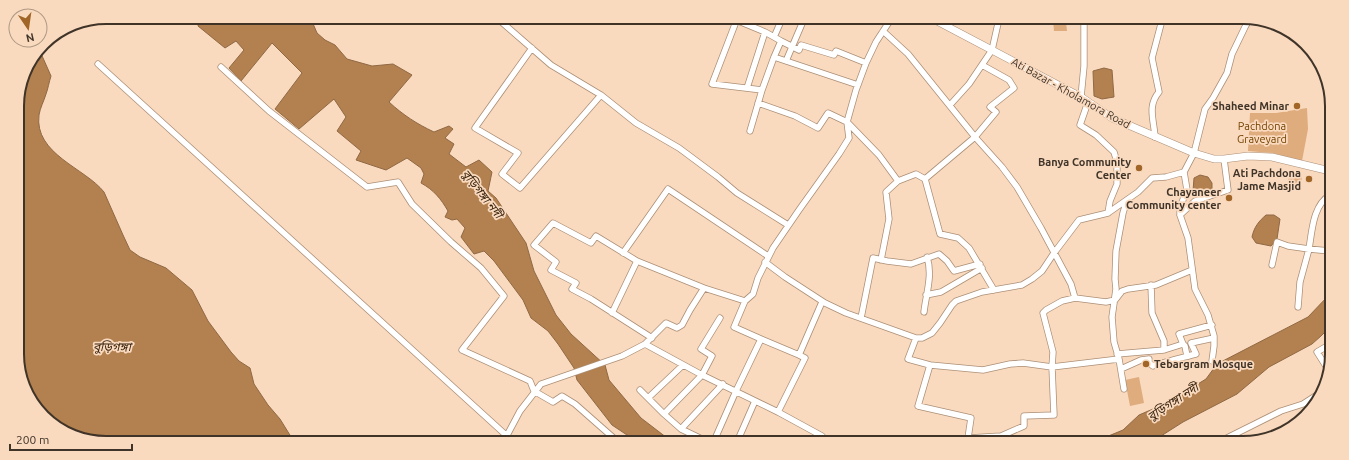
<svg xmlns="http://www.w3.org/2000/svg" width="1349" height="460" viewBox="0 0 1349 460" font-family="Ubuntu,'Noto Sans Bengali',sans-serif">
<rect width="100%" height="100%" fill="#f9dabf"/>
<path fill="#dfac7e" d="M1053,20H1062L1063,21L1066,22L1067,31H1054Z
M1307,108L1308,129L1302,161L1273,153L1248,151L1250,113H1276Z
M1290,171L1302,174L1301,188L1287,186Z
M1139,377L1144,403L1130,406L1125,380Z"/>
<path fill="#b3804f" stroke="#906944" d="M199,17L308,18L311,19L317,33L325,40L335,45L347,59L372,66L393,64L412,75L389,102C403,115 417,124 434,132L449,126L453,129L445,138L454,144L449,154L466,167L479,160L492,172L488,191L496,198L526,243L534,271L556,315L571,334L605,365L609,380L641,418L671,441H636L612,425L577,380L574,368L558,344L548,331L531,318L523,300L494,261L484,251L474,254L461,237L465,228L457,219L452,220L445,217L448,211C441,199 434,190 421,183L424,174L421,168L407,158L386,170L356,160L361,151L337,131L346,117L334,99L299,129L275,109L302,73L272,43L241,81L229,68L244,50L236,41L225,48L198,26Z
M39,49L51,76C49,82 48,89 46,94C44,101 40,108 39,115C34,154 85,168 104,192L123,235L130,250L140,257L166,268L192,290L208,321L231,352L239,361L250,368L254,384L268,405L280,419L293,440H83L39,413L19,371L17,101L26,67Z
M1104,68L1112,70L1114,97L1102,99L1094,96L1093,71Z
M1200,175L1208,177L1212,183V189L1196,193L1193,191L1194,178Z
M1266,215H1274L1280,219L1277,239L1271,246L1256,243L1252,237C1254,227 1259,221 1266,215Z
M1329,295V328L1321,336L1312,344L1269,367L1237,394L1183,422L1150,443L1094,442L1123,430L1139,415L1167,403L1206,379L1217,364L1308,317Z"/>
<g fill="none" stroke-linecap="round" stroke-linejoin="round">
<g stroke="#ac8f76" stroke-width="7">
<path id="minor" d="M497,18L551,65L601,95L636,123L679,148L718,177L737,193L788,225
M737,19L712,84L762,90L750,131
M736,20L765,32
M1148,20L1159,21L1161,24L1152,58L1159,92C1147,106 1154,120 1155,137
M883,31L908,54L975,137L1002,167L1017,187L1041,228L1071,284L1075,298
M781,41L799,50L801,45L834,55L836,51L866,63
M532,48L475,128L518,153L502,174L520,188L601,95
M774,57L781,41L774,37L782,19
M786,61L804,19
M98,64L507,436
M221,67L269,111L367,187L398,182L412,204L451,242L481,268L504,296L462,350L530,381L534,391L553,402L562,396L575,404L617,441
M747,88L765,32L774,37
M762,90L774,57L858,85
M1081,97L1084,66V20
M1088,102L1080,125L1096,135L1114,152L1117,162V184L1110,201L1108,213
M758,103L795,116L818,128L828,113L847,122L879,155L898,181L916,174L925,179L940,234L958,238L969,248L994,290
M950,105L969,84L992,50L999,19
M1184,172L1187,190L1180,207V215L1188,238L1195,289L1208,315L1214,336V346L1212,361
M925,179L975,137L996,112L990,107L1014,88L1009,80L982,65
M1180,215L1195,201L1228,190L1224,159
M1330,251L1309,249C1312,231 1313,205 1330,195
M623,253L668,189L768,256
M881,260L889,219L886,192L898,181
M637,261L596,236L591,243L553,223L534,245L556,262L551,270L576,283L572,289L591,299L652,338
M765,262L785,277L825,303L846,313L916,338H922L932,333L940,323L952,305L956,301L982,292L1022,285L1032,279L1042,271L1054,253L1079,220L1108,213L1138,192L1152,178L1166,177L1184,172L1194,153L1205,109L1213,98L1227,73L1232,54L1245,27L1249,20
M1272,265L1277,242L1288,246L1309,249L1300,282L1298,307
M1151,285L1152,313L1164,341V350
M926,295L941,292L982,268
M924,312C926,294 933,275 927,257
M612,313L637,261L704,288
M861,318L873,258L887,261L911,264L939,254L947,261L954,271L980,264
M916,338L908,359L930,365L983,370L1010,364L1023,363L1052,367L1119,359
M761,339L799,355L822,302
M645,344L702,375L778,412L805,358L799,355
M1117,354L1164,350L1183,344
M1187,356L1185,346L1183,344L1179,334L1212,325
M930,365L918,406L971,418L968,438L1001,436L1024,426V416L1054,415L1052,367L1053,352L1043,313L1046,310L1062,301L1075,298L1106,302L1115,300L1122,291L1128,289L1156,285L1192,270
M1121,369L1141,360L1149,359V363L1153,366C1167,361 1181,358 1196,354L1191,343L1214,338
M1329,371L1317,352L1329,345
M1124,389L1119,359L1114,342L1112,317L1116,289L1115,279L1116,251L1123,213L1127,200
M640,390L664,414L681,429L723,384
M648,398L683,365
M778,412L822,436L819,442
M664,414L702,375L712,356L701,349L720,318
M681,429L706,441
M1237,433L1240,443
M504,441L520,411L541,384L622,356L645,344L666,323L677,328L682,325L690,310L704,288L745,301L753,294L758,278L773,248L799,210L839,154L849,138L847,122L856,90L866,63L876,42L891,19
M714,441L736,391L761,339L734,327L745,301
M737,442L755,401
M1217,443L1281,411L1303,404L1317,395"/>
</g>
<g stroke="#ac8f76" stroke-width="8">
<path id="major" d="M933,19L1081,97L1112,118L1194,153L1214,159H1224L1248,156L1272,157L1330,171"/>
</g>
<use href="#minor" stroke="#fff" stroke-width="5.5"/>
<use href="#major" stroke="#fff" stroke-width="7"/>
</g>
<g fill="#a16627" stroke="#f9dabf" stroke-width="1.5">
<circle cx="1297" cy="106" r="4"/>
<circle cx="1139" cy="168" r="4"/>
<circle cx="1309" cy="179" r="4"/>
<circle cx="1229" cy="198" r="4"/>
<circle cx="1146" cy="364" r="4"/>
</g>
<g text-anchor="middle" stroke-width="3.5" stroke-linejoin="round" paint-order="stroke">
<g font-size="11" fill="#403429" stroke="#f9dabf">
<text transform="translate(1071 93) rotate(29)" y="4">Ati Bazar - Kholamora Road</text>
</g>
<g font-size="11" font-weight="bold" fill="#403429" stroke="#f9dabf" text-anchor="end">
<text x="1289" y="110">Shaheed Minar</text>
<text x="1131" y="166">Banya Community<tspan x="1131" dy="13">Center</tspan></text>
<text x="1301" y="177">Ati Pachdona<tspan x="1301" dy="13">Jame Masjid</tspan></text>
<text x="1221" y="196">Chayaneer<tspan x="1221" dy="13">Community center</tspan></text>
<text x="1154" y="368" text-anchor="start">Tebargram Mosque</text>
</g>
<g font-size="11" fill="#744201" stroke="#f9dabf">
<text x="1262" y="130">Pachdona<tspan x="1262" dy="13">Graveyard</tspan></text>
</g>
<g font-size="12" font-style="italic" fill="#3a230d" stroke="#f9dabf">
<text transform="translate(482 194) rotate(52)" y="4">বুড়িগঙ্গা নদী</text>
<text x="112" y="351">বুড়িগঙ্গা</text>
<text transform="translate(1173 402) rotate(-33)" y="4">বুড়িগঙ্গা নদী</text>
</g>
</g>
<path d="M0 0H1349V460H0ZM106 24H1243A82 82 0 0 1 1325 106V354A82 82 0 0 1 1243 436H106A82 82 0 0 1 24 354V106A82 82 0 0 1 106 24Z" fill="#f9dabf" fill-rule="evenodd"/>
<path fill="none" stroke="#403429" stroke-width="2" d="M106 24H1243A82 82 0 0 1 1325 106V354A82 82 0 0 1 1243 436H106A82 82 0 0 1 24 354V106A82 82 0 0 1 106 24Z"/>
<g transform="translate(28 28) rotate(167)"><circle r="19" fill="#f9dabf" stroke="#af9883"/>
<path d="M0-3L7 15L0 10L-7 15Z" fill="#a16627"/>
<text y="-6" font-size="11" font-weight="bold" text-anchor="middle" fill="#403429">N</text>
</g>
<path d="M10 444v6h122v-6" fill="none" stroke="#403429" stroke-width="2"/>
<text x="16" y="444" font-size="12" fill="#403429" stroke="#f9dabf" stroke-width="3" paint-order="stroke">200 m</text>
</svg>
